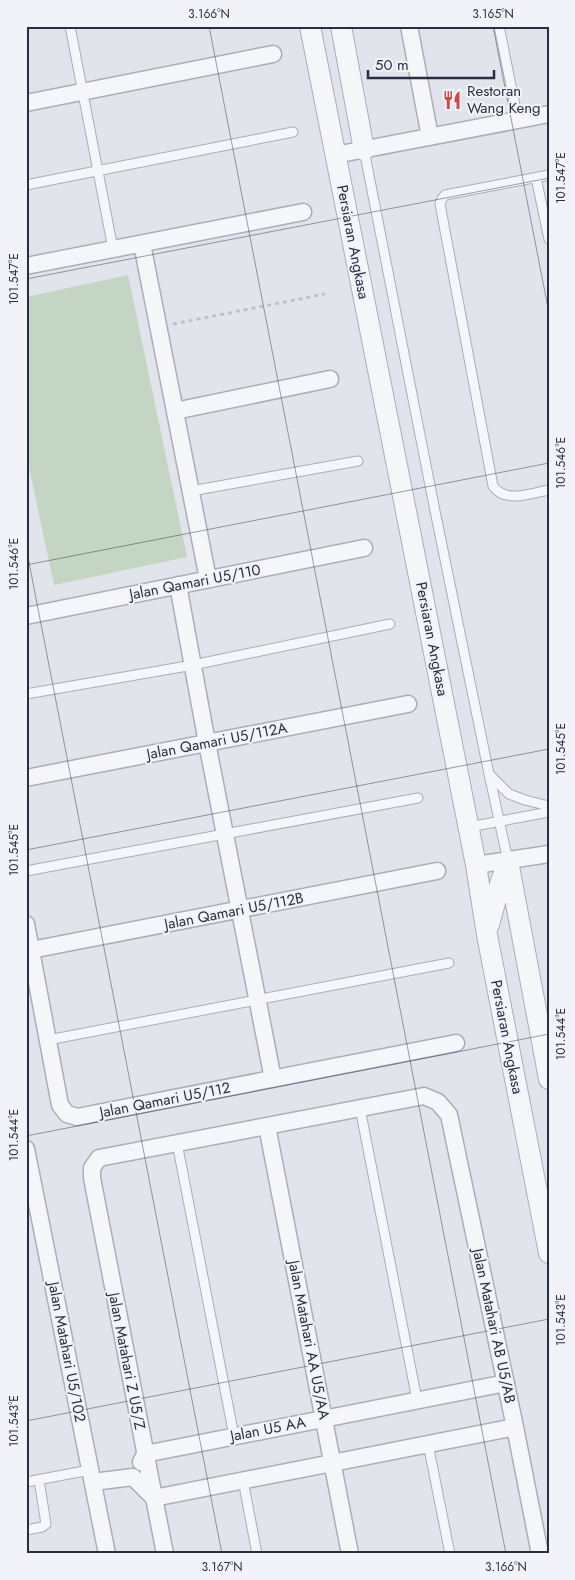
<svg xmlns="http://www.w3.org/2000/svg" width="575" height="1580" viewBox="0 0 575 1580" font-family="Jost,sans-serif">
<rect width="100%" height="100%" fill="#e2e4eb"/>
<path fill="#c4d5c3" d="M128,275L187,557L54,585L26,453V297Z"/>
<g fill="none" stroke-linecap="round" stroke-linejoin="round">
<g stroke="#abadb9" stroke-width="11">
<path id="service" d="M70,26L113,249
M499,26L518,120
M364,150L435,511L489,774L508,861
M549,175L445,195L442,199L440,204L493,486C506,504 530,493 549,490
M536,178L549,239
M26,185L293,132
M191,491L358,461
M26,694L193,665L390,624
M489,774L509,794L525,800L549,806
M469,827L549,812
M26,871L418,798
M48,1040L449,963
M360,1108L417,1400
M177,1143L234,1436
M428,1444L450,1554
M243,1480L257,1554
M26,1482L90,1470
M26,1530L42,1527L46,1524L39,1480"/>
</g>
<g stroke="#abadb9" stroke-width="19">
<path id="minor" d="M409,26L430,137
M26,103L273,54
M335,155L549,114
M142,244L208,579
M26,266L303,212
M175,411L330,379
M178,585L207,743L273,1079
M26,616L364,548
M26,778L408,704
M476,865L549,854
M26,924L60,1105L67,1114L77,1117L456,1043
M31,950L437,871
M267,1126L350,1554
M26,1149L107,1554
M141,1462L145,1454L506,1383
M133,1477L154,1498L515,1427
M93,1482L133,1477
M165,1554L92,1178V1168L99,1158L424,1096L438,1102L449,1115L515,1427L540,1554"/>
</g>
<g stroke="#abadb9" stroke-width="22">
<path id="tertiary" d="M310,26L476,865L487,935L549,1253
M341,26L364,150
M508,861L549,1079
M489,925L500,884L508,862"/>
</g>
<path stroke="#c0c2ca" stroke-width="3" stroke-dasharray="4 4" stroke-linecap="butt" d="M173,324L325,294"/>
<use href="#service" stroke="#f5f6f9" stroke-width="9"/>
<use href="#minor" stroke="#f5f6f9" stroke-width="16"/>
<use href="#tertiary" stroke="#f5f6f9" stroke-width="20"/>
</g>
<path fill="none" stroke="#2a2e43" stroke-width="1" stroke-opacity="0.45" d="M209,26L506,1554M493,26L549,313M26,279L549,178M26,547L222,1554M26,565L549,463M26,850L549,749M26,1136L549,1034M26,1421L549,1319"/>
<defs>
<g id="restaurant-bare" transform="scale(1.5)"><path d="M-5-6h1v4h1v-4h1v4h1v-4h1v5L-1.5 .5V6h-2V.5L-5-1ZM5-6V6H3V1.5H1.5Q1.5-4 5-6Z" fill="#d14a46" stroke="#f2f3f8" stroke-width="2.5" paint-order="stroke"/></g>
</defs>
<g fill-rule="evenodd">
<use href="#restaurant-bare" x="452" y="100"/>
</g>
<g text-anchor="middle" stroke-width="4" stroke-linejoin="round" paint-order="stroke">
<g font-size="15" fill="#2a2e43" stroke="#f2f3f8" text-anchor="start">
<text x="467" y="96">Restoran<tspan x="467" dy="17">Wang Keng</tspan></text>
</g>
<g font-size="15" fill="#2a2e43" stroke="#f2f3f8">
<text transform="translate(353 242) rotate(79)" y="5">Persiaran Angkasa</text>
<text transform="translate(195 582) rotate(-11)" y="5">Jalan Qamari U5/110</text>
<text transform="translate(432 639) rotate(79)" y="5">Persiaran Angkasa</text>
<text transform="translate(217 741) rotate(-11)" y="5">Jalan Qamari U5/112A</text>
<text transform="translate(234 911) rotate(-11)" y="5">Jalan Qamari U5/112B</text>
<text transform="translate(507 1037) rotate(79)" y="5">Persiaran Angkasa</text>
<text transform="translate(165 1100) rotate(-11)" y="5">Jalan Qamari U5/112</text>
<text transform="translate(494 1326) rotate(78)" y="5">Jalan Matahari AB U5/AB</text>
<text transform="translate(309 1340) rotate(79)" y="5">Jalan Matahari AA U5/AA</text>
<text transform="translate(67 1352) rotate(79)" y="5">Jalan Matahari U5/102</text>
<text transform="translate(127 1361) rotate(79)" y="5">Jalan Matahari Z U5/Z</text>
<text transform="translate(268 1429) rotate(-11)" y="5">Jalan U5 AA</text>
</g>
</g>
<rect width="575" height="1580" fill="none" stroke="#f2f3f8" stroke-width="55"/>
<path d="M368 70v8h126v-8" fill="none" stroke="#2a2e43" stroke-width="2.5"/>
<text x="375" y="70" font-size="15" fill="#2a2e43" stroke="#f2f3f8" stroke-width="4" paint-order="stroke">50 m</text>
<rect x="28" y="28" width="520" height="1524" fill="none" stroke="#2a2e43" stroke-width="2"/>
<g font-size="12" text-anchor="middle" fill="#2a2e43">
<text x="209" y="18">3.166°N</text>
<text x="493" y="18">3.165°N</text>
<text transform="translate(561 178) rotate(-90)" y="4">101.547°E</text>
<text transform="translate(14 279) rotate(-90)" y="4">101.547°E</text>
<text transform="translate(561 463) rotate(-90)" y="4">101.546°E</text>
<text transform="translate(14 564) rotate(-90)" y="4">101.546°E</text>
<text transform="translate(561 749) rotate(-90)" y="4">101.545°E</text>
<text transform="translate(14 850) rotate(-90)" y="4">101.545°E</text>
<text transform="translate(561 1034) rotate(-90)" y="4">101.544°E</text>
<text transform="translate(14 1135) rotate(-90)" y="4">101.544°E</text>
<text transform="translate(561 1320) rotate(-90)" y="4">101.543°E</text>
<text transform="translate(14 1421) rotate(-90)" y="4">101.543°E</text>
<text x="222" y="1571">3.167°N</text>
<text x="506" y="1571">3.166°N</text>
</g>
</svg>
